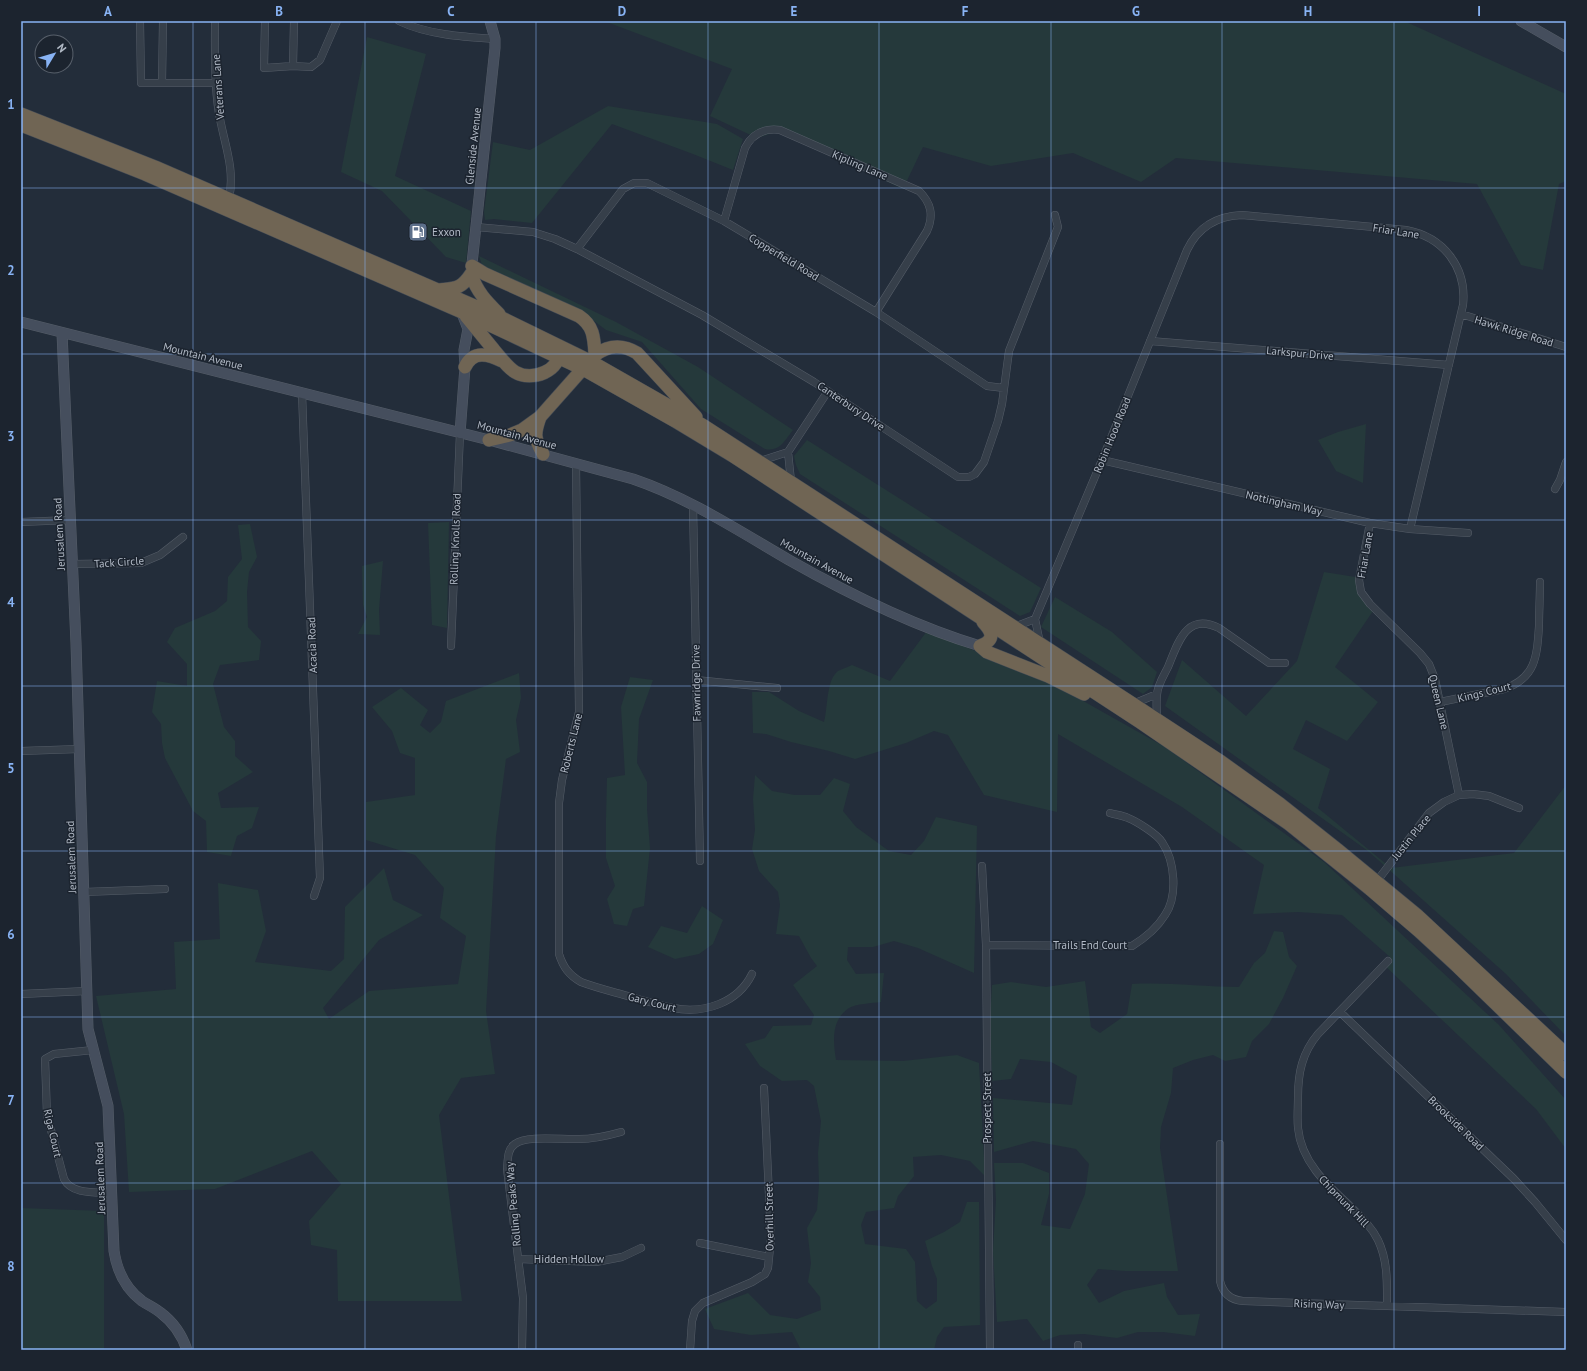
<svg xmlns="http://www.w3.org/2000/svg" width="1587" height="1371" viewBox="0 0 1587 1371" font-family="'PT Sans',sans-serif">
<rect width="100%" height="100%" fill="#232d3a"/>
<path fill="#25393b" d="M604,21H1404L1566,94V181L1559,184L1543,270L1521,265L1477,184L1176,158L1141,182L1073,153L991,166L923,147L903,189L779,131L757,138L710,116L732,69Z
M367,37L426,54L395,176L471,211L466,263L446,257L382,191L341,172Z
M608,106L717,124L743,139L733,170L693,154L612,124L532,223L494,219L485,220L484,212L493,142L530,150Z
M479,256L616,322L698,367L793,430C784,441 780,452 765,449L701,409L642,342L606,330L586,315L490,270L482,265Z
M1366,424L1363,483L1336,471L1318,440L1338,432Z
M807,440L1041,588L1030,612L1020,616L800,474L796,465L794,456Z
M449,522L447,628L432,625L428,523Z
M250,524L257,557L249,572L247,592L248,627L261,641L259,660L220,665L213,684L224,727L235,741V756L253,772L218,793L221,808L259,807L252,828L237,836L231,856L207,852L206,821L193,811L165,758L162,743L161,724L152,712L157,681L187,686V664L167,642L175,628L215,611L227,601L228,577L242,559L238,525Z
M383,561L379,610L380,635L358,634L367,617L363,605L362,566Z
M1324,572L1362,578L1363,595L1373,611L1335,667L1378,702L1347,741L1306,720L1293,749L1330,769L1318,808L1391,868L1514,853L1566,785V1036L1506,974L1368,851L1165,706L1182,660L1246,716L1297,661Z
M1055,597L1112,632L1157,672L1152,687L1143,694L1041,627Z
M927,631L1046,680L1165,747L1324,862L1499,1025L1566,1100V1149L1536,1109L1383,964L1390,957L1342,915L1298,912L1253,914L1264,865L1182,807L1058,734L1057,812L984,795L948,735L934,731L906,743L855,759L829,751L791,742L766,734L753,733L752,692H769L799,711L824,722C828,708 826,680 838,671C842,669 848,667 852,665L890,681Z
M519,673L521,698L516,720L520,752L506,759L496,836L486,1011L495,1074L461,1078L439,1115L462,1301H338L337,1250L311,1245L309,1221L341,1184L312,1151L215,1189L129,1192L124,1114L96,996L176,989L174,942L220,939L218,883L258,890L266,931L255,962L331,971L344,959L345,907L384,868L393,900L423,915L379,940L323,1008L329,1019L369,991L458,984L466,936L440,918L444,888L415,855L366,840V802L415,795V758L400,753L392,731L372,707L401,688L428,710L420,725L430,733L441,722L446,701Z
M630,677L653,680L639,719L637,763L647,782V809L650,848L644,906L633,909L627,926L614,924L607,899L615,886L606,858V818L607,778L625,775L621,707Z
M755,775L772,791L795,795H820L834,778L850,784L843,811L856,827L889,851L911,855L924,841L936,817L977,826L974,973L918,948L894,941L873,947H848L847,960L856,974L884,973L881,1002C873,1003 855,1004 849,1008C831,1020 833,1041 836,1060L903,1061L957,1055L979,1063L985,1176L970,1161L941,1155L913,1157L914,1176L898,1196L894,1208L866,1212L861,1225L865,1244L906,1249L915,1262L917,1301L926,1309L937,1301V1279L932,1266L925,1241L944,1232L960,1222L967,1202H979L980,1325L944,1327L937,1337L934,1350H805L800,1348L792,1332L751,1335L714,1329L705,1309L748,1293L770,1315L797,1319L821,1310L820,1297L808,1282L811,1263L807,1228L817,1210L819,1184L818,1153L821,1121L814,1086L807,1080L782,1081L760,1066L745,1044L765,1038L773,1026L811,1025L814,1015L793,985L817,966L811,958L799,936L776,934L780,905L778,892L759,871L752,849L755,830L753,799Z
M702,906L723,920L713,944L699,954L675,959L648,947L661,926L687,933Z
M1274,931L1283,932L1289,957L1297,966L1283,998L1269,1024L1252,1041L1246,1057L1225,1061L1213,1055L1193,1060L1173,1068L1171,1093L1161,1127L1160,1148L1178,1271H1125L1098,1269L1087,1285L1099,1303L1124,1291L1164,1283L1167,1297L1178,1315L1200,1314L1195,1336L1163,1332H1138L1117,1338L1084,1334L1060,1335L1043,1341L1027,1319L997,1322L993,1251L996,1200L994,1163H1023L1049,1173V1194L1041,1225L1070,1229L1085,1194L1089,1164L1076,1149L1033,1141L994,1152L993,1098L1072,1105L1077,1076L1051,1062L1020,1059L1011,1079L992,1081L990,1020L992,985L1011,982L1046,987L1085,981L1091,1027L1100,1033L1127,1014L1132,984C1168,982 1203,987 1239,987L1254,963L1265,953Z
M21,1208L104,1211V1350H21Z"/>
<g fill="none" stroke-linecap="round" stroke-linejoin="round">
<g stroke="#555d68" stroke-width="8">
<path id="street" d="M140,21L141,83H216
M215,21C215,49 214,78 218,107C222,139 236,166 229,199
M265,21L264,68L293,66L311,67L320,60L337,21
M399,21C428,35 464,37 495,39
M293,66L294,21
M162,83L163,21
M724,221L745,148C752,134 764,128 780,130L919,191C931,203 934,215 927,231L876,312
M476,227L533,232L555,239L577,249L702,315L814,382L958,477H969L975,474L984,462L998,421L1002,404L1009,351L1058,227L1055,215
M577,249L623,189L634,183H647L724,221L876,312L987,386L1004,388
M1461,314L1566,347
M1150,341L1449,365
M302,393L320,878L314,896
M788,452L791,481
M1102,460L1370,523L1410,529L1468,533
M760,461L788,452L828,391
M576,463L579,712L562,780L559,803V954C563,967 569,975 581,982C597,988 614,992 631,997C645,1001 659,1005 673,1008C704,1014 738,1003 752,974
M1555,489L1560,480L1566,462
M693,505L700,861
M21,522L70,520
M1370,523L1359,580L1361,592L1370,604L1420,653L1429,664L1435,679L1459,795
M72,564L141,563L160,555L183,537
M1014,627L1035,619
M1040,643L1035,619L1102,460L1187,250C1198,227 1217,216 1242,215L1406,230C1444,237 1467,268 1463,305L1410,529
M451,646L460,433
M696,680L777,688
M1440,702L1504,689C1536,678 1537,656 1539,626C1539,611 1540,597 1540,582
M1133,704L1157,694
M1157,720C1157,712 1156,703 1157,695C1157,686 1164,675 1168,667C1178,643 1186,612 1219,628L1269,663H1285
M21,751L79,749
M982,866L986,945L990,1350
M1377,881L1429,813L1444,802L1459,795L1473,794L1489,796L1519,808
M84,892L165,889
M986,945L1132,946C1145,938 1157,928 1165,915C1178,896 1175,861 1162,842C1157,834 1136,821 1128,818C1122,815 1116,815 1110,813
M21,994L87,991
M1340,1012L1514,1179L1535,1202L1566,1240
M93,1050L54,1054L45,1059L47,1115L64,1179C72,1195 96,1192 112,1193
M1220,1144V1281C1223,1294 1231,1300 1243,1301L1566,1312
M700,1243L769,1257
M518,1259L596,1262L622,1257L641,1248
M1387,1306C1387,1283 1388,1261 1378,1240C1371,1226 1360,1216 1349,1205C1326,1184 1301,1161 1298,1128C1297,1118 1298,1107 1298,1097C1298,1073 1302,1053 1318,1034L1388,961
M1078,1345V1350
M522,1350L523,1298L507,1169C508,1160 507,1149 515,1144C527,1135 563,1140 579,1139C594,1139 607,1136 621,1132
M690,1350L692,1321L695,1311L703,1303L752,1282L765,1274L768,1268L771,1238L764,1088"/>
</g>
<g stroke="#555d68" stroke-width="11">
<path id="secondary" d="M1521,21L1566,47
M471,273L495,48V39L490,21
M21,322L489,440L633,479C689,498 739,531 789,560C849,594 913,626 980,646
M62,333L76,643L88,1029L108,1106L114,1251C117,1271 126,1289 142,1301C148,1305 155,1308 161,1313C173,1322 182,1335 187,1350
M460,433L465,367L464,350L468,329L463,316"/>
</g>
<g stroke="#424a55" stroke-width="14">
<path id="highway" d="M21,114L155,167L502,318L590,361L704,426L1133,704L1220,761L1280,804L1338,850L1418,916L1566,1054
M21,125L145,174L462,312L583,369L675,421L733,456L1140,722L1289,824L1370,889L1419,931L1456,965L1566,1072
M472,266L485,274L579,316C594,326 594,338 595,355
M471,274C477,292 486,301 499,314
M439,290C456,288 461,289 471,274
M466,316C475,327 485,339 494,350C501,358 507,367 515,372C531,382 563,371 558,349
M465,367C473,350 488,354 502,361
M540,417C534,434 534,438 543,454
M489,440L510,435L522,430L540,417L595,355C609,345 622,344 637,353L696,417
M983,622C993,633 995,640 980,646L987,652L1048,676L1084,694"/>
</g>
<use href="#street" stroke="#363f4a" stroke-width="7"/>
<use href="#secondary" stroke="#454e5d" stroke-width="10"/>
<use href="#highway" stroke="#706554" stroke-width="13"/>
</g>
<path fill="none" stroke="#88b3f4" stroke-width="1" stroke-opacity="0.55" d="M193,21V1350M365,21V1350M536,21V1350M708,21V1350M879,21V1350M1051,21V1350M1222,21V1350M1394,21V1350M21,188H1566M21,354H1566M21,520H1566M21,686H1566M21,851H1566M21,1017H1566M21,1183H1566"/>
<defs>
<g id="fuel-square" transform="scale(1)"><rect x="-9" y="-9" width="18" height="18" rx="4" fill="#5c6f8a" stroke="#1c242f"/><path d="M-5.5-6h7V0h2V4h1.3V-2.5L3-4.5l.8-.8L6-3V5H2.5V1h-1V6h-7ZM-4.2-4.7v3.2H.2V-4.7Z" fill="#fff"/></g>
</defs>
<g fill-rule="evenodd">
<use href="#fuel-square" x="418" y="232"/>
</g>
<g text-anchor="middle" stroke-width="3" stroke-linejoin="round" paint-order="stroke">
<g font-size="11" fill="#b2bac6" stroke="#1c242f">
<text transform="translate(218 87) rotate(-94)" y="4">Veterans Lane</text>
<text transform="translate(473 146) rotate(-84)" y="4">Glenside Avenue</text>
<text transform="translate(860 165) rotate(23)" y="4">Kipling Lane</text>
<text transform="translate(1396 231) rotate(9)" y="4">Friar Lane</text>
<text transform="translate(784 257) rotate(31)" y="4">Copperfield Road</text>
<text transform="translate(1514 331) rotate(17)" y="4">Hawk Ridge Road</text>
<text transform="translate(1300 353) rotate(5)" y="4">Larkspur Drive</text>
<text transform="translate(203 356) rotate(14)" y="4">Mountain Avenue</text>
<text transform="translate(851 406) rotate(34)" y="4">Canterbury Drive</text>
<text transform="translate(517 435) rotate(15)" y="4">Mountain Avenue</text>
<text transform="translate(1112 435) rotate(-68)" y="4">Robin Hood Road</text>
<text transform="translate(1284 503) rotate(13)" y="4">Nottingham Way</text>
<text transform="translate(59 534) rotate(-93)" y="4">Jerusalem Road</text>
<text transform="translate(455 539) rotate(-88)" y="4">Rolling Knolls Road</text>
<text transform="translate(1365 555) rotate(-80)" y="4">Friar Lane</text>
<text transform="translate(817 561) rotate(29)" y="4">Mountain Avenue</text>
<text transform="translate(119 562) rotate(-4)" y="4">Tack Circle</text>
<text transform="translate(312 645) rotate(-92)" y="4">Acacia Road</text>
<text transform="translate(696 683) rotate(-91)" y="4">Fawnridge Drive</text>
<text transform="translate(1484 692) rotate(-14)" y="4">Kings Court</text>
<text transform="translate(1439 702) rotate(77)" y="4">Queen Lane</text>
<text transform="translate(571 743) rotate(-76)" y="4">Roberts Lane</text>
<text transform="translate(1411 837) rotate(-51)" y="4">Justin Place</text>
<text transform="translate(71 857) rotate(-92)" y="4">Jerusalem Road</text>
<text x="1090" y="949">Trails End Court</text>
<text transform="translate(652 1002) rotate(14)" y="4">Gary Court</text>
<text transform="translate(987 1108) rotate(-90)" y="4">Prospect Street</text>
<text transform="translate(1456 1123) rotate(44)" y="4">Brookside Road</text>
<text transform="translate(53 1133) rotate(77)" y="4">Riga Court</text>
<text transform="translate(100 1178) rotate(-92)" y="4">Jerusalem Road</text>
<text transform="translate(1344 1201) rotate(46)" y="4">Chipmunk Hill</text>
<text transform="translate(513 1204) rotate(-95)" y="4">Rolling Peaks Way</text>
<text transform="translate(769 1217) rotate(-91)" y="4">Overhill Street</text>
<text x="569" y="1263">Hidden Hollow</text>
<text transform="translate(1319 1304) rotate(2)" y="4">Rising Way</text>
</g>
<g font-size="11" fill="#b2bac6" stroke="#1c242f" text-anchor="start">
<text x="432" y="236">Exxon</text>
</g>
</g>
<rect width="1587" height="1371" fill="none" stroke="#1c242f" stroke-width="44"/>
<g transform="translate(54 54) rotate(52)"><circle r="19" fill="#1c242f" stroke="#58606b"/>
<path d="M0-3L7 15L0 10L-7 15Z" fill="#88b3f4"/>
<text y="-6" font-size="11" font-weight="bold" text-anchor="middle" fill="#b2bac6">N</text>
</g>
<rect x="22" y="22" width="1543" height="1327" fill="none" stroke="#88b3f4" stroke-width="1.5"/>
<g font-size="13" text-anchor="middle" font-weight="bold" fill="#88b3f4">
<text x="108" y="16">A</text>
<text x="279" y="16">B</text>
<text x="451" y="16">C</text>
<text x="622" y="16">D</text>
<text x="794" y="16">E</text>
<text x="965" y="16">F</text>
<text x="1136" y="16">G</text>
<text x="1308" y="16">H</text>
<text x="1479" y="16">I</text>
<text x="11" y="109">1</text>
<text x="11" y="275">2</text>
<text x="11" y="441">3</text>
<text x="11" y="607">4</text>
<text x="11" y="773">5</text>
<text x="11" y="939">6</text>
<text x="11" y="1105">7</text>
<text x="11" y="1271">8</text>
</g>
</svg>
